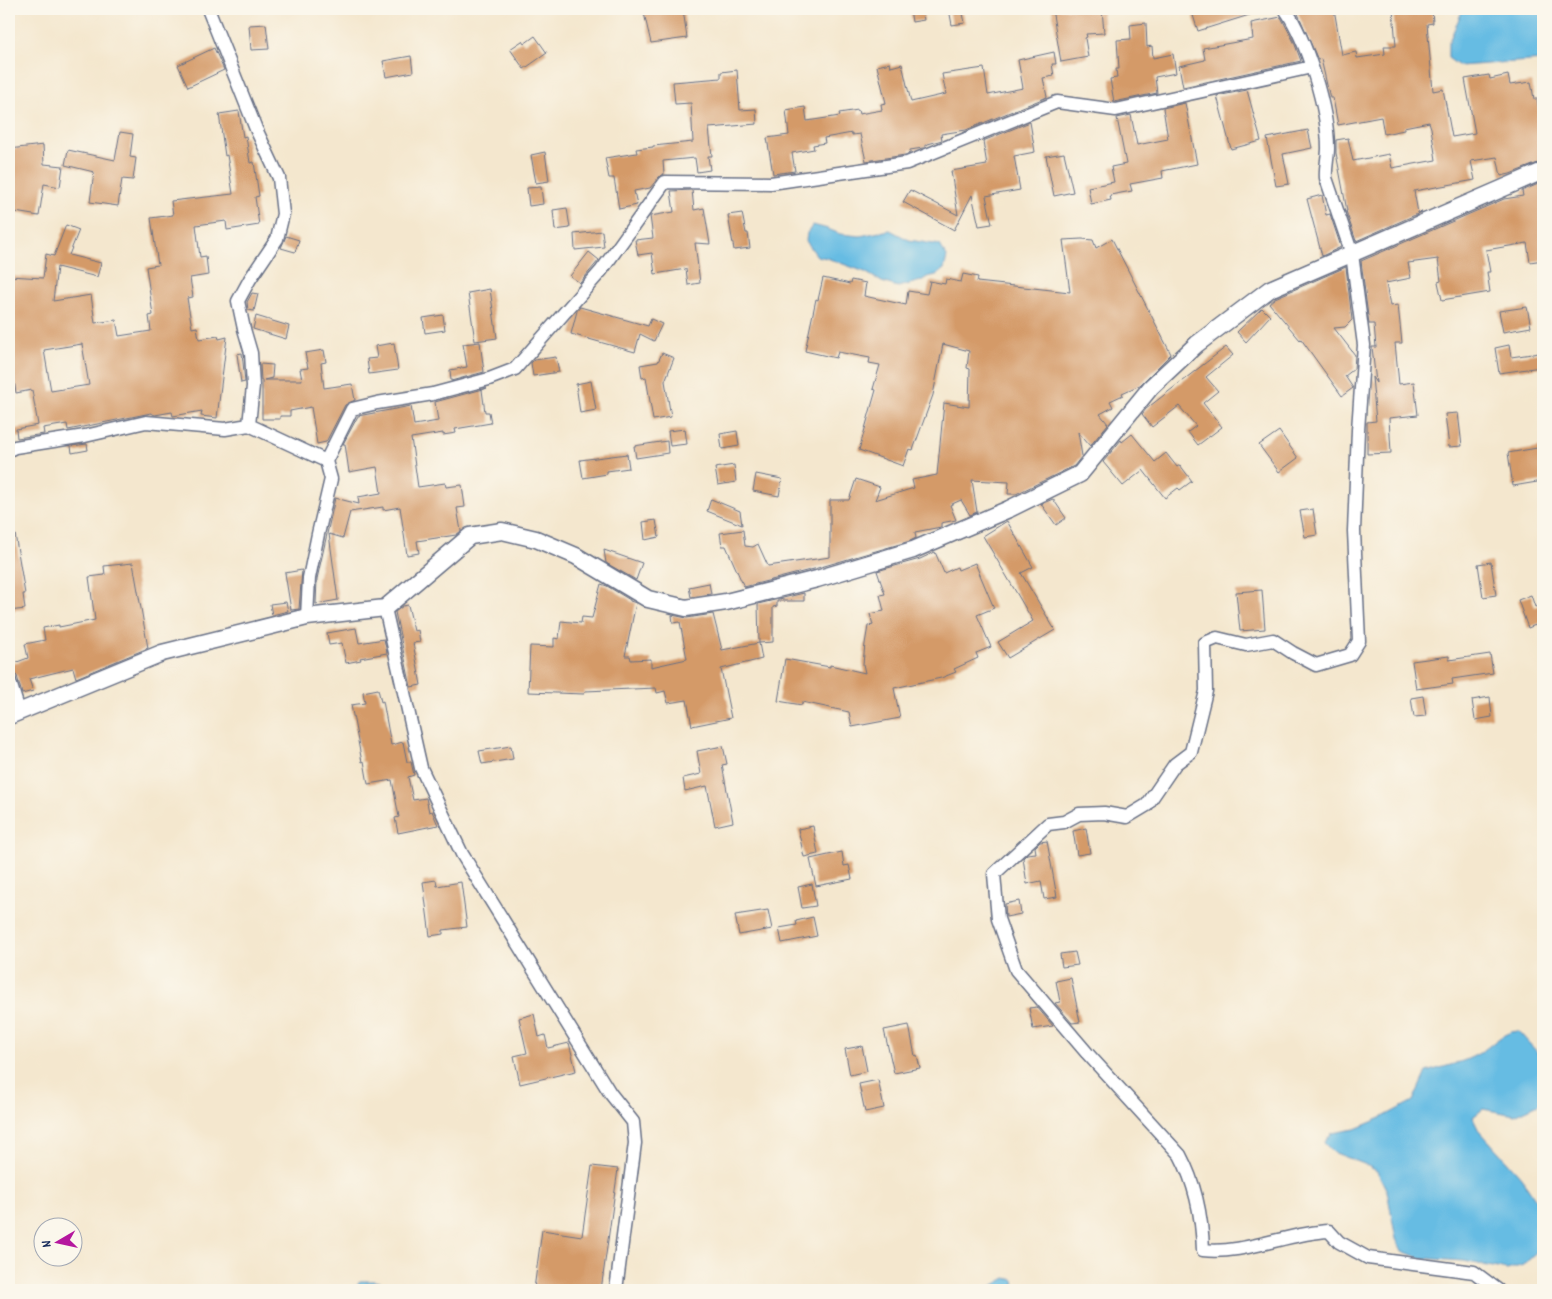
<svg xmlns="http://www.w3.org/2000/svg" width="1552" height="1299" viewBox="0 0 1552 1299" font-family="Dekko,sans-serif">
<rect width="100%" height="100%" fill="#fbf7ec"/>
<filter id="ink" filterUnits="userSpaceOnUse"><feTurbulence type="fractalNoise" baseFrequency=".02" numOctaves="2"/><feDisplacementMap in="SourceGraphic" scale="10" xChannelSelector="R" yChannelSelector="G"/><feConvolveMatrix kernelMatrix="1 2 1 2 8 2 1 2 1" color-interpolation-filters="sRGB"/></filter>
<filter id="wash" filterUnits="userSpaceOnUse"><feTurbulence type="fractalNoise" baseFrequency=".0096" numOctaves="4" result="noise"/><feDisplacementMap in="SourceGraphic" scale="20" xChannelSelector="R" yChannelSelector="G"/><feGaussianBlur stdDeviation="1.12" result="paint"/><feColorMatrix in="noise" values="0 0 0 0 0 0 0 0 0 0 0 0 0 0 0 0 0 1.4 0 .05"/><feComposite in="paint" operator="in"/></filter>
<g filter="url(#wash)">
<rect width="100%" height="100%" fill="#f4e7ce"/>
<path fill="#66bce3" stroke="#4076a0" d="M1463,9H1543V60L1459,66L1448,58V44Z
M813,225L828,229L840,234L860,236L890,230L909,240L940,245L947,257L944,269L936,275L927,277L921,281L898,287L882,282L865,272L827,258L817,256L806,241L807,233Z
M1518,1031L1537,1052L1543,1064V1100L1538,1104L1515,1115L1483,1109L1473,1117L1478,1129L1521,1177L1543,1211V1247L1523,1265L1507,1270L1464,1261L1420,1258L1402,1251L1396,1239L1387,1191L1377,1171L1364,1164L1333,1152L1324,1143L1332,1133L1355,1129L1381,1118L1413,1101L1426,1072C1443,1067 1462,1063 1478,1054C1492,1046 1501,1032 1518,1031Z
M1006,1278L1014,1280L1016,1290H985Z
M360,1281H373L424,1290H353Z"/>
<g id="blocks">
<path fill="#d49a67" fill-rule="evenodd" d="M666,9H683L687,38L651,43L644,13Z
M910,9H922L924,20L912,22Z
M949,9H962L965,23L952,25Z
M1052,9H1102L1104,33L1086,34L1087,37L1085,38L1088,57L1061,62Z
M1191,9H1259V12L1198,31Z
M1296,9H1334L1342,55L1356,52L1357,58L1385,54L1384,46H1396L1393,9H1432L1433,23L1427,24L1433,91L1443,89L1452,137L1475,133L1465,79L1489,75L1490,79L1508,75L1510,85L1531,82L1534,99H1537L1543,137V161L1510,174L1501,176L1497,157L1471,161L1475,180L1414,191L1418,213L1422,212L1356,241L1346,211H1347L1336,153V140L1348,138L1353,161L1389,154L1392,168L1436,160L1431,128L1429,122L1404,127V130L1384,134L1381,117L1338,125L1333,98H1330L1321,59L1318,60Z
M1281,17L1294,42L1301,61L1183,87L1179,66L1205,60L1203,48L1253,39L1251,23Z
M1146,23L1147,47L1152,46L1153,58L1173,54L1176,73L1155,77L1157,93L1114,102L1110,79L1117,78L1116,69H1119L1117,40L1131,39L1130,25Z
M266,24L269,49L251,50L249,25Z
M535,36L547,53L524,69L510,49L522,41L524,44Z
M214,48L224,70L188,87L178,65Z
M1054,52L1056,64H1052L1054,76L1043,78L1047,97L966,130L941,134L942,140L928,144L923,148L910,150V153L905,155L866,161L860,134L852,135V133L824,138L825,143L813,145L814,149L792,153L795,171L773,174L767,138L789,135L786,110L805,107L807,121L840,116L839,113L858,110L859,114L882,110L881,104L886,103L877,66L890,63L891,67L902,64L911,102L946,94L942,74L984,68L988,95L1023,88L1018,60Z
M411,56L413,72L386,77L383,61Z
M737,70L740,110L756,109L757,124L709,128L712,156H708L710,170L697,172L695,158L663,161L664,174L659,177L650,188L634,191L637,205L619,209L614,178H609L605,158L637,153L636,149L653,147V146L693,142L691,103L675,104L673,82L721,78V72Z
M1247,90L1261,141L1231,149L1217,96Z
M1185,103L1197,164L1162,171L1163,178L1130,184L1132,191L1110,195L1111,200L1091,204L1088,187L1114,182L1111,167L1126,164L1117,118L1131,115L1137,145L1168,139L1163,108Z
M239,111L243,137L246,136L250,163L254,162L259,196L255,197L259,225L227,230L226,221L196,225L200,257L206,256L208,275L190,278L193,297L187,298L192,328L197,327L199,339L218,336L219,339L227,337L217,418L201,416L202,411L173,416L172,412L155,415L151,413L68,430L67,424L43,428L44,434L17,438L16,429L38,425L32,390L16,393L13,373L9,374V276L43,278L46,254L54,256L66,225L79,230L69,255L101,263L97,277L57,267L53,301L91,295L95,323L116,320L119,336L151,331L149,316L153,315L146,267L158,265L151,218L173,215L171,201L233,194L227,155L225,156L219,114ZM82,344L89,385L51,391L44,350Z
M1030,122L1035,152L1014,156L1020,190L986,196L992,224L979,226L972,195L954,230L903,202L910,190L958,215L951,171L987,165L983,141Z
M1308,130L1312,148L1283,154L1289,184L1276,186L1267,138Z
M120,132L133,134L130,157L136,158L133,180L122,179L118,206L90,202L94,172L65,165L68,150L115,160Z
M43,145L44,164L63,166L60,187L44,184L39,216L9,211L14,177L9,176L11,161H9V149Z
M545,152L549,181L536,183L531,155Z
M1064,153L1073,192L1054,196L1046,156Z
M1543,182V260L1530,262L1527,243L1486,250L1490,272H1487L1490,292L1442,300L1438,282L1441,281L1438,259L1408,263L1411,278L1386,283L1390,306L1398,305L1402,343H1395L1399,384L1414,382L1418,415L1389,418L1391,453L1367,454V422L1376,421L1372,377L1376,383L1372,347H1376L1374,324H1369L1361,261L1504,199L1523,196L1522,191Z
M541,187L543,204L529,206L527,188Z
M692,190L694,210L704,208L710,244L695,243L700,283L688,285L686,269L655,274L652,253L638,255L635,240L653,238L650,216L674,212L671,191Z
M1322,195L1326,215L1330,214L1341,247L1322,256L1307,199Z
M567,208L570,228L555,230L553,210Z
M742,213L746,233H748L750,248L734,250L728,215Z
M602,231L604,247L575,250L574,234Z
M286,236L299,240L295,252L281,248Z
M1082,239L1093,240L1096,248L1112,239L1171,354L1140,385L1122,393L1123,395L1110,401L1113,407L1100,414L1108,424L1090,446L1078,432L1082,456L1074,466L1016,494H1008L1009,482L972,480L977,512L970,515L961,500L950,505L956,520L941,523V527L915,532L916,538L910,541L814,569L744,587L726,546H722L720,533L743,530L745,546L753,547L758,544L768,566L830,557V500H849L856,479L880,487L875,500L914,488L912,480L937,475L944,403L969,407L970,369L967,368L969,351L943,344L933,395L913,450L909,449L903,466L859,450L876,390L873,389L880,365L869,363L870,358L838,352L836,358L805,351L816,299L818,300L823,278L850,284L851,280L866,283L864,296L906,305L908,291L927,294L930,281L945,284L946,279L961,282L963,274L978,277L977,282L1070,292L1063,240Z
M589,252L599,260L580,283L570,276Z
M1346,267L1352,320L1345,327L1334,328L1355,355L1354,369L1345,376L1353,388L1342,396L1301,339L1300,340L1269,303L1275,298Z
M490,289L497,338L475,341L468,293Z
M252,293L258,294L254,311L248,310L247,302Z
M580,307L648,326L651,319L662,324L654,341L640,334L635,352L571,334L577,311Z
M1527,307L1531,327L1503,332L1499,311Z
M1262,308L1270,316L1246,342L1237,332Z
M443,315L445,330L425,333L423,318Z
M256,316L289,326L286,339L253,329Z
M480,342L484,372L451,381L450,370L467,367L463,344Z
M394,343L398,370L369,374L367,359L377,358L375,346Z
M1509,345L1511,357L1539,353L1541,367L1499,373L1495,348Z
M1226,347L1233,355L1206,377L1218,391L1203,403L1222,427L1198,445L1188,432L1196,426L1179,406L1152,427L1142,414L1146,409Z
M324,350L326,362L321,363L324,388L352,384L355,400L345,405L326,442L317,444L311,407L290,411V416H280V419H262V380H261L260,364L273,365L272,378L264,380H302L300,369L308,368L305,353Z
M242,353L245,382L241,383L237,354Z
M662,353L674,358L665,381L671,417L653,420L646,377L642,378L640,365L658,362Z
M556,357L559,372L533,376L531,363L534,360Z
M591,381L596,410L580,413L576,384Z
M487,388L482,390L485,412H489L491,423L455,429L456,433L443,435V433L411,438L418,487L445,483L446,487L462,485L465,507L457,508L461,531L456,535L417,541L419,553L407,555L400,507L383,510V507L350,512L343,538L329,534L338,600L316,604L317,579L335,498L359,504L358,497L381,493L377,467L349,472L345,444H343L358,416L411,406L414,425L438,421L435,402Z
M1458,413L1462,446L1449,447L1445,414Z
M685,429L687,444L670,446L668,431Z
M737,431L739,446L722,449L720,434Z
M1279,431L1298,458L1279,472L1259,445Z
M1132,434L1155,462L1166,453L1177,467L1180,465L1192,481L1180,490L1178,488L1165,498L1143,470L1123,486L1103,462L1121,440L1122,442Z
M667,441L668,453L636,458L634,446Z
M87,444L88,450L72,453L71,446Z
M1543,447V481L1513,486L1508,453Z
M627,454L629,468L607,471V474L583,478L580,460Z
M734,465L736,482L718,485L715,468Z
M756,474L782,479L779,496L753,491Z
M711,499L740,511L742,525L707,511Z
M1053,499L1066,518L1056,525L1041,504Z
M1313,509L1317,535L1305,537L1300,511Z
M656,520L659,537L645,540L643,522Z
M1007,521L1033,567L1021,573L1055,630L1008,658L998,642L1033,621L983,536Z
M15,534L25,594H23L25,609L9,611V535Z
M604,550L642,563L636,580L606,563Z
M935,552L944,573L957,567L958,570L975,563L994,608L977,615L991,647L976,653L978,658L954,669L956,672L941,678L894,688L900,718L852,727L849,712L802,702V705L778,701L785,659L830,667V665L865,673L863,664L865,644L868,626L873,625L870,614L884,611L880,595L885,594L877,571L920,559Z
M1491,562L1496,595L1483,597L1478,564Z
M133,563L148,648L76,678L73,668L29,679L33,691L22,694L17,676L11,671L9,665L28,658L25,644L45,640L43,628L59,625V627L95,620L89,577L105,575L104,566Z
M302,570L299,609L291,610L285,573Z
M709,583L711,594L691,597L689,587Z
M601,584L607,586L630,600V601L636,603L625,656H630L631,660L651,659V667L687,659L680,622L673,623L672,615L687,618L713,614L722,650L759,643L758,604L804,593V601H777V606L773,607V642L759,643L762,659L721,669L731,718L692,726L687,700L668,703L665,691L657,693L656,688L585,691L584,694L528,692L530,646L554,647V638L559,639L561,621L581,623L582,617L592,618Z
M1262,590L1265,629L1240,631L1236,592Z
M1531,595L1535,607L1543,604V622L1528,628L1518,600Z
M286,602L288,611L272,615L270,604Z
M408,605L414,631L418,630L420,642L413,643L421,685L411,687L395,612L403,606Z
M356,628L359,643L384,639L387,653L360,658L361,660L346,663L342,643L329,645L327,633Z
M1490,654L1493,673L1452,679L1453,684L1416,689L1412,661L1449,656V660Z
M378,689L381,702L383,701L391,745L403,742L407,762H411L414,775L408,777L413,800L426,798L429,812L432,811L438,825L398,833L395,818L399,817L392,780L368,784L364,761L362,762L351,705L365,703L363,692Z
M1423,696L1426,716L1414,717L1411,698Z
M1490,697L1492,717L1475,720L1472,700Z
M511,746L513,759L482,764L479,751Z
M723,746L727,764L722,765L733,822L715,826L707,786L685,791L683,778L701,774L697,751Z
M813,826L818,854L804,857L798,829Z
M1086,828L1090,853L1077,855L1073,831Z
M1047,841L1057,897L1044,899L1041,881L1027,884L1023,858L1027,854L1036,853L1035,847L1040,842Z
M842,852L844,866L849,865L852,879L816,886L810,859Z
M436,880L437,886L461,882L467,927L443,930V934L430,936L423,882Z
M812,884L816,906L802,908L798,887Z
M1019,901L1021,914L1006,917L1005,904Z
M768,910L772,929L739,935L735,915Z
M813,917L817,936L782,943L779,928L797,925L796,921Z
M1075,952L1078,965L1062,967L1060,954Z
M1071,978L1080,1022L1072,1023L1055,1003L1060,1002L1056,981Z
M1037,1007L1053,1026L1033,1029L1029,1008Z
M534,1014L539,1037L545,1035L548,1048L569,1043L576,1071L520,1084L514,1056L527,1053L519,1018Z
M909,1025L915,1056L917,1055L920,1068L894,1073L884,1030Z
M862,1046L867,1071L850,1075L845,1049Z
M878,1080L884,1108L865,1112L859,1084Z
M592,1166L618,1169L601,1290L582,1288V1290L534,1289L542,1230L582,1236Z"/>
</g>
</g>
<g filter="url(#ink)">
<use href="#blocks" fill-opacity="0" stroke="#676f85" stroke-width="1"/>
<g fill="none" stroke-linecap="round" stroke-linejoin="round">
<g stroke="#676f85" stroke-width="15">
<path id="minor" d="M208,9L256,129L279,178L283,214L277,239L250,279L238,301L244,329L251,353L253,386L249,425L326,461L331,479L318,534L309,578L307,617
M1285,9C1307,40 1328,110 1328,148C1328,158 1325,168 1326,178L1352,254L1364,345L1358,430L1354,531L1359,641L1350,655L1316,665L1293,653L1273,640L1246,645L1217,638L1205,643L1206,691L1191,752L1175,764L1147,805L1127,817L1104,813L1079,814L1064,822L1048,824L994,874L998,919L1016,970L1087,1053L1180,1155C1196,1185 1202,1216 1203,1250C1243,1255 1287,1233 1329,1231L1339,1242L1368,1258L1474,1272L1498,1290
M9,450L15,447L85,436L146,422L225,429L249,425
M326,461L352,409L377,403L433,394L489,379L515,369L601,271L665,182L771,183L907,163L1057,102L1116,110L1312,67
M385,608L421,768L462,854L610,1093L633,1122L635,1143L616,1290
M9,679L19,711"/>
</g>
<g stroke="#676f85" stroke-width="19">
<path id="tertiary" d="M9,716L162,653L307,617L385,608L470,536L502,531L536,539L576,556L648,599L686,608L726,602L817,579L913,550L1009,509L1080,474L1151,387L1197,344L1270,289L1543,171"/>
</g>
<use href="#minor" stroke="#fff" stroke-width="12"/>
<use href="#tertiary" stroke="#fff" stroke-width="16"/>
</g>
</g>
<rect width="1552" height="1299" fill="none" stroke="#fbf7ec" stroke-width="30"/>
<g transform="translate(58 1242) rotate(261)"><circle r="24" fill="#fbf7ec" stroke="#a1a7b3"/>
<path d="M0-4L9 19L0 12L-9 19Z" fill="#b5179e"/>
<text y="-8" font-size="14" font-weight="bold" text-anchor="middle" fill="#1b2f5e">N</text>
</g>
</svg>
